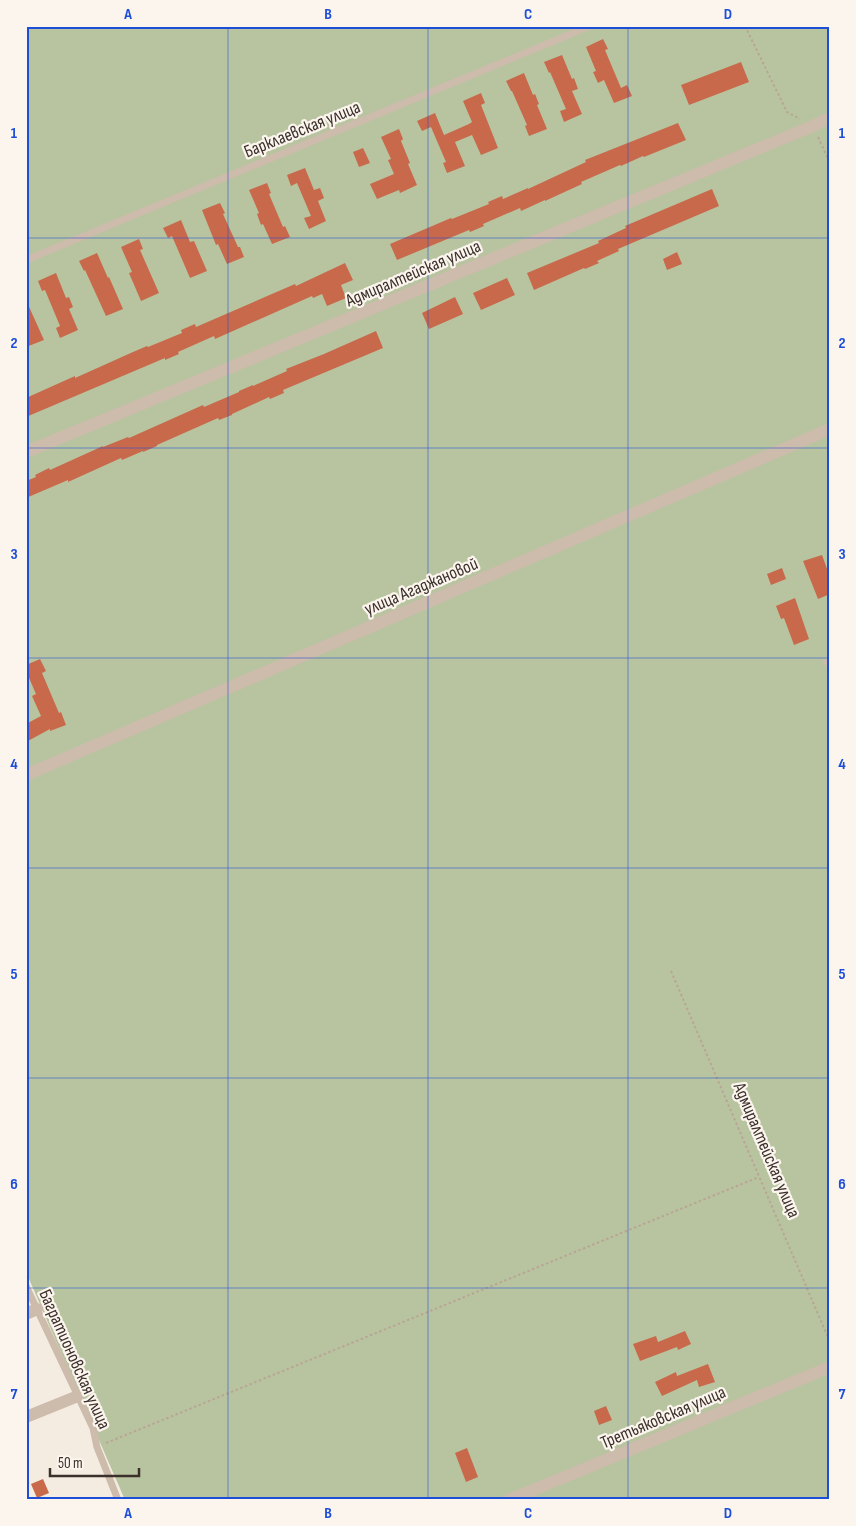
<svg xmlns="http://www.w3.org/2000/svg" width="856" height="1526" viewBox="0 0 856 1526" font-family="'Sofia Sans Condensed',sans-serif">
<rect width="100%" height="100%" fill="#f4ebe1"/>
<path fill="#b8c4a0" d="M26,26H830V1500H125L26,1272Z"/>
<path fill="#c8694b" d="M603,39L608,49L605,50L621,88L627,85L632,96L614,103L604,80L598,83L593,72L596,71L586,47Z
M562,55L572,79L574,78L578,89L572,91L582,114L564,122L560,111L566,109L550,72L549,73L544,62Z
M741,62L749,82L689,105L681,85Z
M524,73L533,95L535,94L539,104L537,105L547,129L529,136L525,126L527,125L512,91H511L506,81Z
M481,93L485,103L481,105L498,148L481,155L472,135L455,142L465,166L447,173L443,163L446,162L431,127L422,131L417,121L435,113L444,135L469,124L472,122L463,101Z
M678,123L686,140L644,157L643,156L621,166L620,165L581,182L582,184L545,201V200L521,211L520,208L483,224L484,226L470,232L469,230L397,260L390,244L451,218L452,219L489,204L488,202L502,196L503,199L528,188V189L586,162L585,160Z
M399,129L403,139L401,141L410,163L408,164L417,185L400,193L399,190L377,199L370,184L394,174L388,160L391,159L381,137Z
M363,148L370,163L359,167L353,152Z
M305,168L314,190L320,188L324,198L318,201L326,221L309,229L304,218L311,216L297,183L291,186L287,175Z
M267,183L271,193L269,194L283,227L285,226L290,237L272,244L263,224L261,225L257,214L259,213L249,190Z
M712,189L719,206L618,249L619,251L597,261L599,263L585,269L584,268L534,290L527,273L599,243L598,241L626,228L625,226Z
M220,203L225,213L223,214L238,247H240L244,257L227,264L218,244L216,245L202,210Z
M181,220L190,242L194,241L207,271L190,278L172,236L168,238L163,228Z
M139,239L143,249L140,250L159,293L141,301L129,273L132,272L121,247Z
M677,252L682,264L667,270L663,259Z
M97,253L108,278L109,277L123,309L106,316L85,270L84,271L79,261Z
M345,263L353,280L341,285L346,298L327,306L322,294L313,298L312,296L215,339L214,336L178,352L179,354L165,360V358L26,417V398L75,376V378L133,352L147,346L148,347L182,333L181,330L195,324L196,327L295,284L296,286Z
M56,273L66,298L69,297L73,307L69,309L78,330L60,338L56,328L60,326L45,290L42,291L38,281Z
M507,278L515,295L481,310L473,293Z
M455,297L463,314L429,329L422,313Z
M26,300L44,340L26,347Z
M376,331L383,348L283,390L284,393L270,399L269,397L232,414V415L219,420L218,418L157,445V446L143,452V451L122,460L121,458L68,482V480L26,498V481L36,477L35,475L49,468L50,470L103,446V447L128,437L129,438L203,405L204,407L239,392V391L253,385V386L287,371L286,369L324,354Z
M822,555L830,577V594L818,599L803,561Z
M782,568L786,579L771,585L767,574Z
M795,598L809,639L794,645L784,618L781,619L776,606Z
M40,659L46,671L42,673L59,713L61,712L66,725L50,731V729L26,742V724L41,716L32,696L36,694L26,671V665Z
M685,1331L691,1344L678,1350L677,1347L640,1361L633,1344L656,1336L658,1342Z
M708,1364L715,1382L699,1387L697,1380L662,1396L655,1382L676,1372L677,1376Z
M606,1406L612,1420L599,1425L594,1411Z
M467,1448L478,1477L466,1482L455,1453Z
M43,1479L49,1493L37,1498L31,1484Z"/>
<g fill="none" stroke-linecap="round" stroke-linejoin="round">
<path stroke="#b9a596" stroke-width="2" stroke-dasharray="2.5 2.5" stroke-linecap="butt" d="M745,26L787,112L800,119
M818,137L830,163
M671,971L830,1342
M106,1443L759,1177"/>
<path stroke="#cdbbac" stroke-width="7" d="M26,260L590,26
M826,662L830,661
M26,1286L93,1428L97,1447L118,1500"/>
<path stroke="#cdbbac" stroke-width="12" d="M26,452L813,126L830,118
M26,775L830,429
M26,1314L37,1309
M26,1417L78,1396
M509,1500L830,1367"/>
</g>
<path fill="none" stroke="#1d4ed8" stroke-width="1" stroke-opacity="0.55" d="M228,26V1500M428,26V1500M628,26V1500M26,238H830M26,448H830M26,658H830M26,868H830M26,1078H830M26,1288H830"/>
<g text-anchor="middle" stroke-width="4.5" stroke-linejoin="round" paint-order="stroke">
<g font-size="18" fill="#3b302b" stroke="#fbf5ee">
<text transform="translate(302 129) rotate(-22)" y="6">Барклаевская улица</text>
<text transform="translate(413 273) rotate(-23)" y="6">Адмиралтейская улица</text>
<text transform="translate(421 586) rotate(-23)" y="6">улица Агаджановой</text>
<text transform="translate(767 1150) rotate(67)" y="6">Адмиралтейская улица</text>
<text transform="translate(75 1359) rotate(66)" y="6">Багратионовская улица</text>
<text transform="translate(663 1417) rotate(-23)" y="6">Третьяковская улица</text>
</g>
</g>
<rect width="856" height="1526" fill="none" stroke="#fbf5ee" stroke-width="55"/>
<path d="M50 1468v8h89v-8" fill="none" stroke="#3b302b" stroke-width="2.5"/>
<text x="58" y="1468" font-size="15" fill="#3b302b" stroke="#fbf5ee" stroke-width="4" paint-order="stroke">50 m</text>
<rect x="28" y="28" width="800" height="1470" fill="none" stroke="#1d4ed8" stroke-width="2"/>
<g font-size="16" text-anchor="middle" font-weight="bold" fill="#1d4ed8">
<text x="128" y="19">A</text>
<text x="328" y="19">B</text>
<text x="528" y="19">C</text>
<text x="728" y="19">D</text>
<text x="14" y="138">1</text>
<text x="842" y="138">1</text>
<text x="14" y="348">2</text>
<text x="842" y="348">2</text>
<text x="14" y="559">3</text>
<text x="842" y="559">3</text>
<text x="14" y="769">4</text>
<text x="842" y="769">4</text>
<text x="14" y="979">5</text>
<text x="842" y="979">5</text>
<text x="14" y="1189">6</text>
<text x="842" y="1189">6</text>
<text x="14" y="1399">7</text>
<text x="842" y="1399">7</text>
<text x="128" y="1518">A</text>
<text x="328" y="1518">B</text>
<text x="528" y="1518">C</text>
<text x="728" y="1518">D</text>
</g>
</svg>
